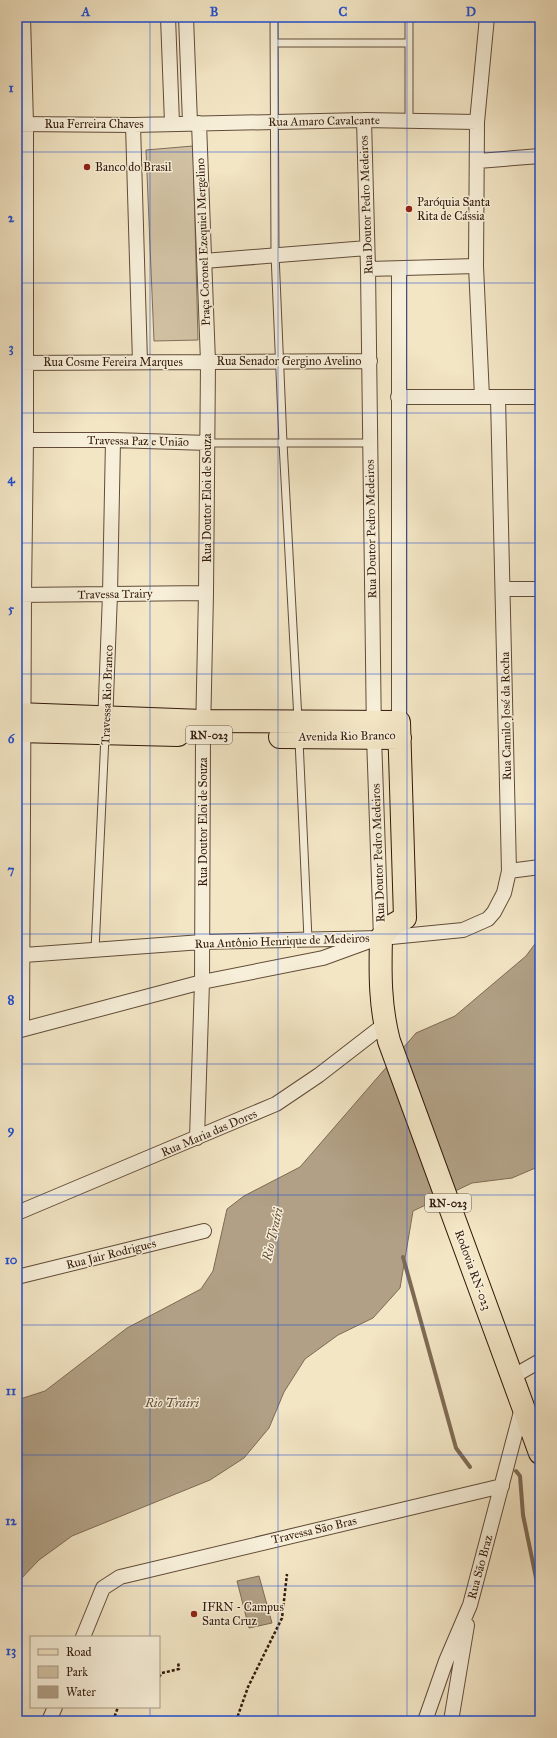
<svg xmlns="http://www.w3.org/2000/svg" width="557" height="1738" viewBox="0 0 557 1738" font-family="'IM FELL Great Primer',serif">
<rect width="100%" height="100%" fill="#f3e6c5"/>
<filter id="stains"><feTurbulence type="fractalNoise" baseFrequency=".005" numOctaves="4"/><feColorMatrix values="0 0 0 0 .2 0 0 0 0 .09 0 0 0 0 .02 0 0 0 .5 -.17"/></filter>
<radialGradient id="worn" r=".72"><stop offset=".6" stop-color="#630" stop-opacity="0"/><stop offset="1" stop-color="#630" stop-opacity=".3"/></radialGradient>
<path fill="#d2c3a5" stroke="#826e58" d="M193,146L198,340L154,341L146,150Z"/>
<path fill="#b1a085" stroke="#7e6a54" d="M540,937V1166L512,1178L472,1183L413,1211L400,1288L373,1318L338,1335L305,1359L284,1392L269,1428L244,1458L210,1480L72,1536L39,1560L17,1583V1400L45,1391L127,1328L201,1289L213,1271L227,1209L244,1196L300,1167L416,1033L455,1016L526,956Z
M259,1576L272,1623L249,1628L237,1581Z"/>
<g fill="none" stroke-linecap="round" stroke-linejoin="round">
<path stroke="#7e6a54" stroke-width="4" d="M403,1257L456,1448L470,1467
M516,1471L520,1476L523,1515L540,1597"/>
<g stroke="#624c39" stroke-width="9">
<path id="lane" d="M274,17L275,254L283,443L298,720
M275,43H409
M409,120V17
M208,443H370
M299,740L308,939
M95,950L105,736"/>
</g>
<g stroke="#624c39" stroke-width="16">
<path id="street" d="M168,17L172,123
M186,17L190,123
M364,120L368,269L374,737L381,938
M17,124L133,125L364,120L477,122
M133,125L140,362
M478,161L540,156
M204,261L367,248
M368,269L476,266
M399,269V722
M17,363L370,361
M398,397H540
M482,397L476,266L477,122L487,17
M26,440H113L208,443
M504,589H540
M17,595L206,593
M105,725L110,594L113,440
M509,871L540,867
M24,955L202,942L381,938L463,930L488,919L494,912L504,893L509,871L498,398
M22,1029L24,595L26,440V124L23,17
M17,1031L202,982L323,958L367,942
M197,1138L202,982L203,735L206,593L208,362L199,123
M17,1213L276,1104L319,1075L385,1024
M17,1277L204,1231
M512,1377L540,1361
M83,1637L103,1588L120,1577L502,1486
M49,1721L55,1707
M425,1721L446,1661L470,1605L522,1408
M451,1721L467,1625"/>
</g>
<g stroke="#31180a" stroke-width="24">
<path id="primary" d="M17,714L203,721L399,722L405,918L391,926L381,938C380,974 380,1007 389,1041L540,1453
M17,731L178,735
M280,737L400,738"/>
</g>
<path stroke="#31180a" stroke-width="2.5" stroke-dasharray="3 2" stroke-linecap="butt" d="M159,1677L162,1673L179,1669L178,1662
M113,1721L118,1707
M236,1721L248,1687L282,1618L287,1574"/>
<use href="#lane" stroke="#f7efd9" stroke-width="7"/>
<use href="#street" stroke="#f7efd9" stroke-width="14"/>
<use href="#primary" stroke="#f3e6c5" stroke-width="22"/>
</g>
<path fill="none" stroke="#1d4ed8" stroke-width="1" stroke-opacity="0.55" d="M150,17V1637M278,17V1721M407,17V1721M17,152H540M17,283H540M17,413H540M17,543H540M17,674H540M17,804H540M17,934H540M17,1064H540M17,1195H540M17,1325H540M17,1455H540M17,1586H540M150,1707V1721"/>
<g fill="#8f2418" stroke="#f7efd9" stroke-width="1.5">
<circle cx="87" cy="167" r="4"/>
<circle cx="409" cy="209" r="4"/>
<circle cx="194" cy="1614" r="4"/>
</g>
<g text-anchor="middle" stroke-width="3" stroke-linejoin="round" paint-order="stroke">
<g fill="#f7efd9" stroke="#6c5848" stroke-width="1">
<rect x="186" y="726" width="46" height="18" rx="3"/>
<rect x="425" y="1194" width="46" height="18" rx="3"/>
</g>
<g font-size="11" font-weight="bold" fill="#31180a">
<text x="209" y="739">RN-023</text>
<text x="448" y="1207">RN-023</text>
</g>
<g font-size="12" fill="#31180a" stroke="#f7efd9">
<text transform="translate(324 121) rotate(-1)" y="4">Rua Amaro Cavalcante</text>
<text x="94" y="128">Rua Ferreira Chaves</text>
<text transform="translate(366 205) rotate(-92)" y="4">Rua Doutor Pedro Medeiros</text>
<text transform="translate(203 242) rotate(-92)" y="4">Praça Coronel Ezequiel Mergelino</text>
<text x="289" y="365">Rua Senador Gergino Avelino</text>
<text x="113" y="366">Rua Cosme Fereira Marques</text>
<text transform="translate(138 441) rotate(1)" y="4">Travessa Paz e União</text>
<text transform="translate(207 498) rotate(-90)" y="4">Rua Doutor Eloi de Souza</text>
<text transform="translate(371 529) rotate(-91)" y="4">Rua Doutor Pedro Medeiros</text>
<text transform="translate(115 594) rotate(-1)" y="4">Travessa Trairy</text>
<text transform="translate(107 695) rotate(-88)" y="4">Travessa Rio Branco</text>
<text transform="translate(506 716) rotate(-91)" y="4">Rua Camilo José da Rocha</text>
<text transform="translate(347 736) rotate(-1)" y="4">Avenida Rio Branco</text>
<text transform="translate(203 822) rotate(-90)" y="4">Rua Doutor Eloi de Souza</text>
<text transform="translate(378 853) rotate(-92)" y="4">Rua Doutor Pedro Medeiros</text>
<text transform="translate(282 941) rotate(-2)" y="4">Rua Antônio Henrique de Medeiros</text>
<text transform="translate(209 1133) rotate(-23)" y="4">Rua Maria das Dores</text>
<text transform="translate(111 1254) rotate(-14)" y="4">Rua Jair Rodrigues</text>
<text transform="translate(473 1270) rotate(70)" y="4">Rodovia RN-023</text>
<text transform="translate(314 1530) rotate(-13)" y="4">Travessa São Bras</text>
<text transform="translate(480 1567) rotate(-75)" y="4">Rua São Braz</text>
</g>
<g font-size="12" fill="#31180a" stroke="#f7efd9" text-anchor="start">
<text x="95" y="171">Banco do Brasil</text>
<text x="417" y="206">Paróquia Santa<tspan x="417" dy="14">Rita de Cássia</tspan></text>
<text x="202" y="1611">IFRN - Campus<tspan x="202" dy="14">Santa Cruz</tspan></text>
</g>
<g font-size="13" font-style="italic" fill="#644e3b" stroke="#f7efd9">
<text transform="translate(272 1234) rotate(-77)" y="5">Rio Traíri</text>
<text x="172" y="1407">Rio Trairi</text>
</g>
</g>
<rect width="557" height="1738" fill="none" stroke="#f3e6c5" stroke-width="44"/>
<rect x="30" y="1636" width="130" height="72" fill="#f7efd9" stroke="#a89986"/>
<rect x="38" y="1649" width="20" height="6" fill="#f3e6c5" stroke="#a89986"/>
<text x="66" y="1656" font-size="12" fill="#31180a">Road</text>
<rect x="38" y="1666" width="20" height="12" fill="#d2c3a5" stroke="#a89986"/>
<text x="66" y="1676" font-size="12" fill="#31180a">Park</text>
<rect x="38" y="1686" width="20" height="12" fill="#b1a085" stroke="#a89986"/>
<text x="66" y="1696" font-size="12" fill="#31180a">Water</text>
<rect x="22" y="22" width="513" height="1694" fill="none" stroke="#1d4ed8" stroke-width="1.5"/>
<g font-size="13" text-anchor="middle" font-weight="bold" fill="#1d4ed8">
<text x="86" y="16">A</text>
<text x="214" y="16">B</text>
<text x="343" y="16">C</text>
<text x="471" y="16">D</text>
<text x="11" y="92">1</text>
<text x="11" y="222">2</text>
<text x="11" y="352">3</text>
<text x="11" y="483">4</text>
<text x="11" y="613">5</text>
<text x="11" y="743">6</text>
<text x="11" y="874">7</text>
<text x="11" y="1004">8</text>
<text x="11" y="1134">9</text>
<text x="11" y="1264">10</text>
<text x="11" y="1395">11</text>
<text x="11" y="1525">12</text>
<text x="11" y="1655">13</text>
</g>
<rect width="100%" height="100%" filter="url(#stains)"/>
<rect width="100%" height="100%" fill="url(#worn)"/>
</svg>
